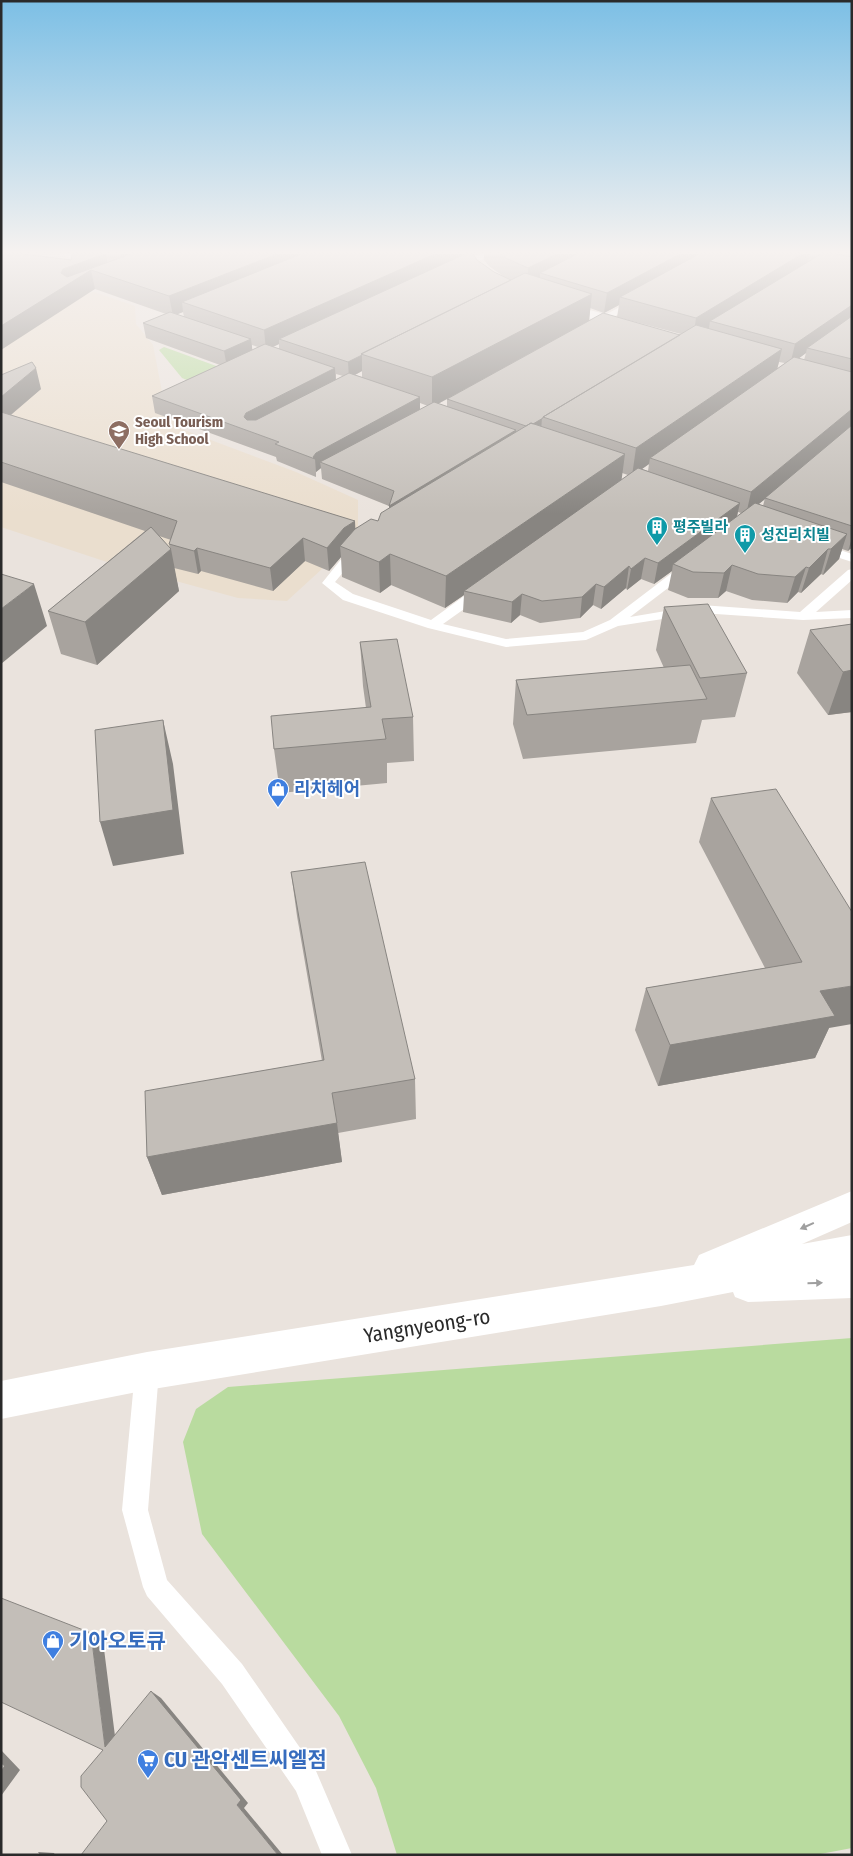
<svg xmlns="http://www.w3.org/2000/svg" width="853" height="1856" viewBox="0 0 853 1856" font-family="'Fira Sans Condensed','Noto Sans KR',sans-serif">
<rect width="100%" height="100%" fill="#eae3dd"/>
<path fill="#eadece" d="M94,292L135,306L136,324L153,345L165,407L179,428L296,472L358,500V536L287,601L238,598L110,563L1,527V324L69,298Z"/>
<path fill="#b9db9f" d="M164,347L219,367L189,381L182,378L159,350Z
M852,1338V1848L815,1855H397L376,1788L339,1716L202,1534L183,1442L196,1409L228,1387Z"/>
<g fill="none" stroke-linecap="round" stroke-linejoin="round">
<path fill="#fff" fill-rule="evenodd" d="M60,254H73L98,264L91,266Z
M481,254H492L460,271L453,269Z
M638,297L642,300L641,302L591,329L588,330L583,327Z
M819,543L852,554V562L815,550L813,547L815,544Z
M357,548L363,552L355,558L335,582L353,594L431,620L478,586H488L489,589L488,592L443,624L506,639L583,632L610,620L685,563L689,562L695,566L693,569L630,617L701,605L800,612L848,570L852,569V580L816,612L852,610V618L803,620L701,613L618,626L586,640L506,647L428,628L343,600L322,583L347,552Z
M147,1359L155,1363L159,1371L148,1510L167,1580L242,1664L316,1771L352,1855H322L296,1791L222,1684L147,1596L143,1587L122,1510L135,1371L139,1363Z"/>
<path fill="#fff" fill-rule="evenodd" d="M555,300L639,324L641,327L639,330L634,331L550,307L548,304L550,301Z"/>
<path fill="#fff" fill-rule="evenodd" d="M852,1191V1222L802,1244L852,1235V1298L748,1302L735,1297L733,1292L661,1306L147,1390L1,1419V1381L147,1352L694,1265L699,1255Z"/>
</g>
<path fill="#a8a39e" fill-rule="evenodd" d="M72,254H473L477,260L494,272L503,276L489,266L484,260V254H852V549H850L848,551L842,549L839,559L823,575L821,574L801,593L798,592L787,603L752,600L726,591L718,598H688L668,590L672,571L654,584L641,579L627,590L626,588L601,609L593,605L580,618L540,623L520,615L511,623L463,612L464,595L445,608L391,585L380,593L342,577L341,557L329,571L305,561L273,591L201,571L198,574L174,568L179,591L97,665L61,654L48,611L145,531L1,482V375L41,389L11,415L355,528L378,521L389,508V506L322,479L321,468L316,472V477L277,461L276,457L155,413L152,396L220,365L146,338L143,323L166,314L95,289L71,260ZM619,305L617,317L681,334L447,399V407L438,404L589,321L590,308L604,313ZM183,312L184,317L177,314ZM279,344V349L273,347ZM252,345L258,347L252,350ZM806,353L804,360L799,358ZM779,362L785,363L777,369ZM362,371V377L355,375ZM336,374L343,376L336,380ZM420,403L428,406L420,410ZM649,464L648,471L642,469ZM622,473L628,475L621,480ZM765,498L763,506L758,504L764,500ZM738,512L741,513L737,517ZM159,536L171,540L169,544L170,548Z
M664,607L747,673L735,717L702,720L696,743L523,759L513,724L516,680L664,668L656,650Z
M852,624V712L828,715L797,673L810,630Z
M360,642L413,717L414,761L387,763V783L280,793L274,749L366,708L363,686Z
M711,798L852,912L829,1028L815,1058L658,1086L635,1030L646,988L765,968L699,842Z
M291,872L415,1079L416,1119L338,1133L342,1162L162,1195L147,1157L322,1061L297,916Z"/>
<path fill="#888581" d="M106,254L109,273L91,270L95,289L1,350V326L61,273L63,269Z
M120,254H162L123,268Z
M277,254H325L182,302L183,312L173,316L169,296Z
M435,254H465L279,339V344L266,350L264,330Z
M557,254H592L540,273V281L527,288L528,268Z
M680,254H712L620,297L619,305L604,313L607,293Z
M802,254H810L806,268L710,321L709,328L693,338L696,318Z
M592,294L589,321L432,407V377Z
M852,305V321L807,348L806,353L790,365L795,344Z
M251,339L253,355L227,367L224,351Z
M782,349L776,374L650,458L649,464L632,476L636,448Z
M362,355V371L349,378L348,362Z
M36,368L41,389L1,423V397Z
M335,368L336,384L248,429L244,417L246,413Z
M420,397V413L320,462L321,468L316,472L315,459L313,457L316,453Z
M852,409V429L847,430L746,515L751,492Z
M542,418L541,431L528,427Z
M516,430L515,446L389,524V506Z
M625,454L621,484L464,591V595L445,608L446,576Z
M740,503L735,524L673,564L672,571L654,584L658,563Z
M355,521L356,544L340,546L341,557L329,571L327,548L344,528Z
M847,534L839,559L823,575L831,549Z
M303,538L305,561L273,591L270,568Z
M852,538V542L850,549L848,551Z
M197,548L201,571L198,574L194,551Z
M171,549L179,591L97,665L85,622Z
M828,549L821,574L801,593L809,568Z
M390,554L391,585L380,593L379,562Z
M645,558L641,579L627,590L631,569Z
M732,565L726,591L718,598L724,573Z
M629,566L626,588L601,609L604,587Z
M806,567L798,592L787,603L795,577Z
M34,584L47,626L1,664V609Z
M596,584L593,605L580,618L582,597Z
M522,594L520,615L511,623L512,602Z
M852,670V712L828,715L843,672Z
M163,720L173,764L184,854L113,866L100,822Z
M852,986V1024L829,1028L815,1058L658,1086L670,1045L820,991Z
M337,1123L342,1162L162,1195L147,1157Z
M91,1633L103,1641L117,1752L105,1747Z
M151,1691L161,1698L248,1803L244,1808L283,1855H278L237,1805Z
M1,1750L20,1770L1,1796Z
M38,1852L54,1853L55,1855H40Z"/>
<path fill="#c3beb8" stroke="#888581" d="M1,254H23L71,260L72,254H105L63,269L61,273L67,277L131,254H277L169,296L91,270L1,326Z
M301,254H435L264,330L182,302Z
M465,254H473L477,260L494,272L511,280L361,354L362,355L348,362L279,339Z
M500,254H557L528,268L506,258Z
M577,254H680L607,293L540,273Z
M699,254H802L696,318L620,297Z
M821,254H836L852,257V305L795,344L710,321Z
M525,273L592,294L432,377L361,354Z
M170,312L251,339L224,351L143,323Z
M603,313L680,335L543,417V418L533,424L531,423L526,426L447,399Z
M852,316V359L807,348Z
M696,325L782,349L636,448L543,417Z
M265,344L335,368L246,413L244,417L247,420H256L349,373L420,397L316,453L313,457L315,459L275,444L279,442L152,396Z
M794,357L852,372V409L751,492L650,458Z
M32,362L36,368L1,397V375Z
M434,402L516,430L389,506L394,491L320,462Z
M1,412L355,521L344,528L327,548L303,538L270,568L197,548L194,551L169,544L177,521L1,462Z
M531,423L625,454L446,576L390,554L379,562L340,546L355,529L371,519L378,521L381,513Z
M852,425V526L765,498Z
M638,468L740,503L658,563L645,558L631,569L629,566L604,587L596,584L582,597L542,601L522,594L512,602L464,591Z
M755,503L847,534L831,549H828L809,568L806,567L795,577L758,574L732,565L724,573L693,572L673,564Z
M151,527L171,549L85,622L48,611Z
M1,574L34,584L1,609Z
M708,604L747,673L700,678L664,607Z
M852,624V670L843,672L810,630Z
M397,639L413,717L382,719L386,739L274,749L271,716L371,707L360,642Z
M690,665L707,699L527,715L516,680Z
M163,720L173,810L100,822L95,730Z
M776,789L852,912V986L820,991L835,1016L670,1045L646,988L802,962L711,798Z
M365,862L415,1079L332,1093L337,1123L147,1157L145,1091L324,1060L291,872Z
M1,1598L91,1633L105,1747L151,1691L241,1800L237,1805L278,1855H81L107,1821L81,1787V1776L103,1750L1,1702Z
M1,1763L5,1766L1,1771Z"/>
<defs><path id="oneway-solid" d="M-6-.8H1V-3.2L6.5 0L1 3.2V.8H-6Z" transform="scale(1.25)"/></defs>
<g fill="#9f9f9f">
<use href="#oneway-solid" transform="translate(807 1226) rotate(156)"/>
<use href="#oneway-solid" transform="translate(815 1283) rotate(-2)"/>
</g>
<linearGradient id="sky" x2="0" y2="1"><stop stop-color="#7cbfe5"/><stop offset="0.49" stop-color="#f6f2f0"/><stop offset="1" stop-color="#f6f2f0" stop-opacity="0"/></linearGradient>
<rect width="853" height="514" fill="url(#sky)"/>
<defs>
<g id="school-pin" transform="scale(1.125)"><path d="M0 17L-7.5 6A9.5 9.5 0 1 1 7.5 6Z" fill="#8d6e63" stroke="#fff"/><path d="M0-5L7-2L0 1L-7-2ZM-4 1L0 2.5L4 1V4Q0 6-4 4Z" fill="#fff"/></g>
<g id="building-pin" transform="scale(1.125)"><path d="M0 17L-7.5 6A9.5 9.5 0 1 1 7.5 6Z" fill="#0f9aa8" stroke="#fff"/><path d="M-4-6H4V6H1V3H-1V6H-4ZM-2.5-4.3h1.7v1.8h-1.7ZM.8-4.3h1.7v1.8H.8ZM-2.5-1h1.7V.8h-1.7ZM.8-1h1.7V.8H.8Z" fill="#fff"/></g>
<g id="shop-pin" transform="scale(1.125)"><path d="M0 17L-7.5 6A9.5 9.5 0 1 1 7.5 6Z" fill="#3f7fe0" stroke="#fff"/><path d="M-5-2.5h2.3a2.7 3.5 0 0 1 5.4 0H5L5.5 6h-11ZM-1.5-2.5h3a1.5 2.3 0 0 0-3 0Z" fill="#fff"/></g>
<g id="supermarket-pin" transform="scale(1.125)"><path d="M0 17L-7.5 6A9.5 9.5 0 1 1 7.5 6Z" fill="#3f7fe0" stroke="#fff"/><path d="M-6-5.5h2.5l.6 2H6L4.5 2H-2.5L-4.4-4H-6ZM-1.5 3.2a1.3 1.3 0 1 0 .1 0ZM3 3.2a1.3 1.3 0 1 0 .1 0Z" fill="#fff"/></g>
</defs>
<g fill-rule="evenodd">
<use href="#school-pin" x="119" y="431"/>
<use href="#building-pin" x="657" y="527"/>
<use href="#building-pin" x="745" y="535"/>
<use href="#shop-pin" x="278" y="789"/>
<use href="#shop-pin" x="53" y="1641"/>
<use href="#supermarket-pin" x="148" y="1760"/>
</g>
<g text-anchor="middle" stroke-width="4" stroke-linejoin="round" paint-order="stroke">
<g font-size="15" font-weight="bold" fill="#785e54" stroke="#fff" text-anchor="start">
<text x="135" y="427">Seoul Tourism<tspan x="135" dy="17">High School</tspan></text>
</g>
<g font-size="15" font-weight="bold" fill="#0d838f" stroke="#fff" text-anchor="start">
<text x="673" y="532">평주빌라</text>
<text x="761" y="540">성진리치빌</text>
</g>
<g font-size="18" font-weight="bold" fill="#366cbe" stroke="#fff" text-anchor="start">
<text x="294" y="795">리치헤어</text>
</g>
<g font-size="21" fill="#2a2a2a" stroke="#fff">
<text transform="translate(427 1326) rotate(-9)" y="7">Yangnyeong-ro</text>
</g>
<g font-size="21" font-weight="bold" fill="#366cbe" stroke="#fff" text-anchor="start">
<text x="69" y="1648">기아오토큐</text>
<text x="164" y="1767">CU 관악센트씨엘점</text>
</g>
</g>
<rect width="853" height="1856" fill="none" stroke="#2a2a2a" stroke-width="5"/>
</svg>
